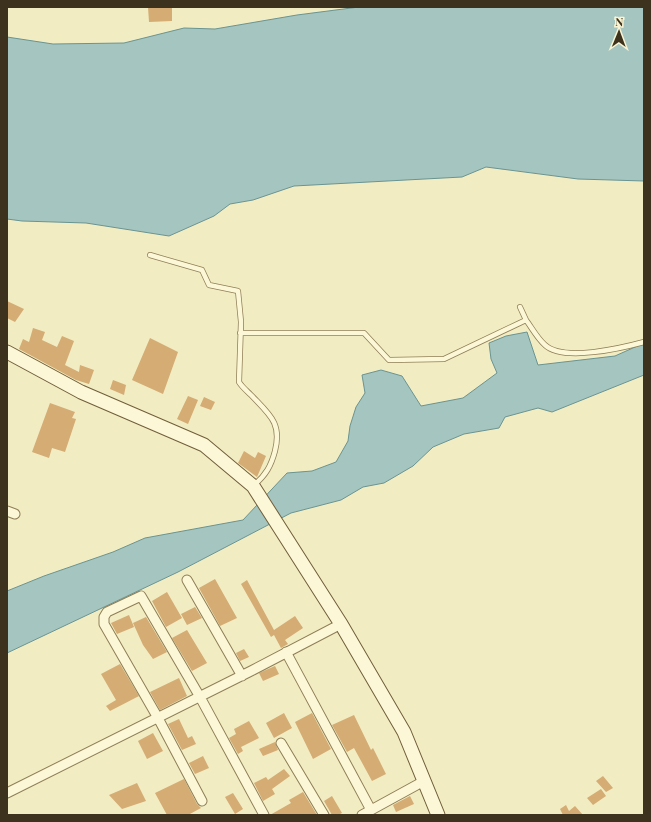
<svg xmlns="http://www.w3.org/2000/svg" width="651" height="822" viewBox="0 0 651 822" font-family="'Playfair Display',serif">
<rect width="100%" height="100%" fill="#f2ecc2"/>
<path fill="#a5c5c1" stroke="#6a9491" d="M359,7H644V181L578,179L486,167L462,177L294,186L253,200L230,204L214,216L169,236L86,223L22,221L7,219V37L53,44L124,43L184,28L215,29L297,15Z
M527,332L538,365L615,356L644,343V375L552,412L538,408L505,417L499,428L464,434L433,447L413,466L384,483L363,487L341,500L291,513L178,572L7,653V591L44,576L113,552L145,538L243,520L287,473L312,471L336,462L348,441L350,426L356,407L365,393L362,375L381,370L402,376L421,406L463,398L497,373L491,359L489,343L506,336Z"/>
<path fill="#d4ac74" d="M148,7H172V21L149,22Z
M7,301L24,309L15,322L7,318Z
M33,328L45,332L42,340L57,347L62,336L74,341L65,365L79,372L80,365L94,370L89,384L76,380L19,349L23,339L29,342Z
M150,338L178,352L163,394L132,380Z
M113,380L126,385L124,395L110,389Z
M188,396L198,400L188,424L177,419Z
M204,397L215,402L211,410L200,406Z
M50,403L75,412L72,418L76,419L65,452L52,448L49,458L32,452Z
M244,451L255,458L258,452L266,456L257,477L238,463Z
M215,579L237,618L220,626L199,588Z
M247,580L274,630L295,616L303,628L285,640L288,644L281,648L274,635L271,637L241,584Z
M167,592L182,618L166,627L152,601Z
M195,607L202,618L187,625L181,614Z
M129,615L134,627L117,634L111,623Z
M146,617L167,652L153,659L143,645L133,623Z
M187,630L207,663L192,671L172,638Z
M244,649L249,657L240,661L236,653Z
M120,664L139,696L110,711L106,706L116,700L101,674Z
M275,666L279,674L263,681L259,673Z
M179,678L187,696L160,710L150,692Z
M284,713L292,728L274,738L266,723Z
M312,713L331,749L313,759L295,722Z
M354,715L371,750L373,748L386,774L372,781L354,748L347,752L332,725Z
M179,719L188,738L192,736L196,744L182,750L168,724Z
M249,721L259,738L241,747L243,751L238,754L229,738L236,734L234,729Z
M153,733L163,751L147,759L138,741Z
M275,742L278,750L263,756L259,749Z
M203,756L209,768L195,774L189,763Z
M284,769L290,776L272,789L275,794L263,801L254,783L266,777L268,780Z
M603,776L613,788L606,792L596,781Z
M184,779L197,804L201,808L188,815H167L155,793Z
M137,783L146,801L122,809L109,795Z
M601,789L606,796L593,805L587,798Z
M303,792L317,815H270L291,803L289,800Z
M233,793L243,809L235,814L225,797Z
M332,796L342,813L338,815H332L324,801Z
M410,796L414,804L396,812L393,805Z
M566,805L569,811L575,806L583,815H563L560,809Z"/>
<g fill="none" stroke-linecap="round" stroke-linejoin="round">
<g stroke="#8e7e57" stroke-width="6">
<path id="lane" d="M150,255L202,270L209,285L238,291L241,322L239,382C242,387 247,391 251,395C270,415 282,423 275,451C271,466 266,475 254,485
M520,307L526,320
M240,333H364L389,360L444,359L526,320C532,328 537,338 545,345C563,362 622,348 644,342"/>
</g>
<g stroke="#8e7e57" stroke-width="11">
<path id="street" d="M7,511L15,514
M187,580L242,676
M286,652L371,810
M281,743L324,815
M7,793L251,671L341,624
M202,801L158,718L104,624V617L107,612L141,596L200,697L264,815
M362,815L424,781"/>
</g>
<g stroke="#705e3a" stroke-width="15">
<path id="secondary" d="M7,352L81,392L204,445L253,486L341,624L404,732L438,815"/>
</g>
<use href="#lane" stroke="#fcf7d6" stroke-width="4.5"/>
<use href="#street" stroke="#fcf7d6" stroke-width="9"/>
<use href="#secondary" stroke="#fcf7d6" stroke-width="13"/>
</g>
<rect width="651" height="822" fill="none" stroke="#3d321d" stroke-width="16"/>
<g transform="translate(619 32) rotate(1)" stroke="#f9f4d3" stroke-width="3" paint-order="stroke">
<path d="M0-3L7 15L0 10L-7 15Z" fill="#3d321d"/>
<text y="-6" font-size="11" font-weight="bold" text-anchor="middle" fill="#3d321d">N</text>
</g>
</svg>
